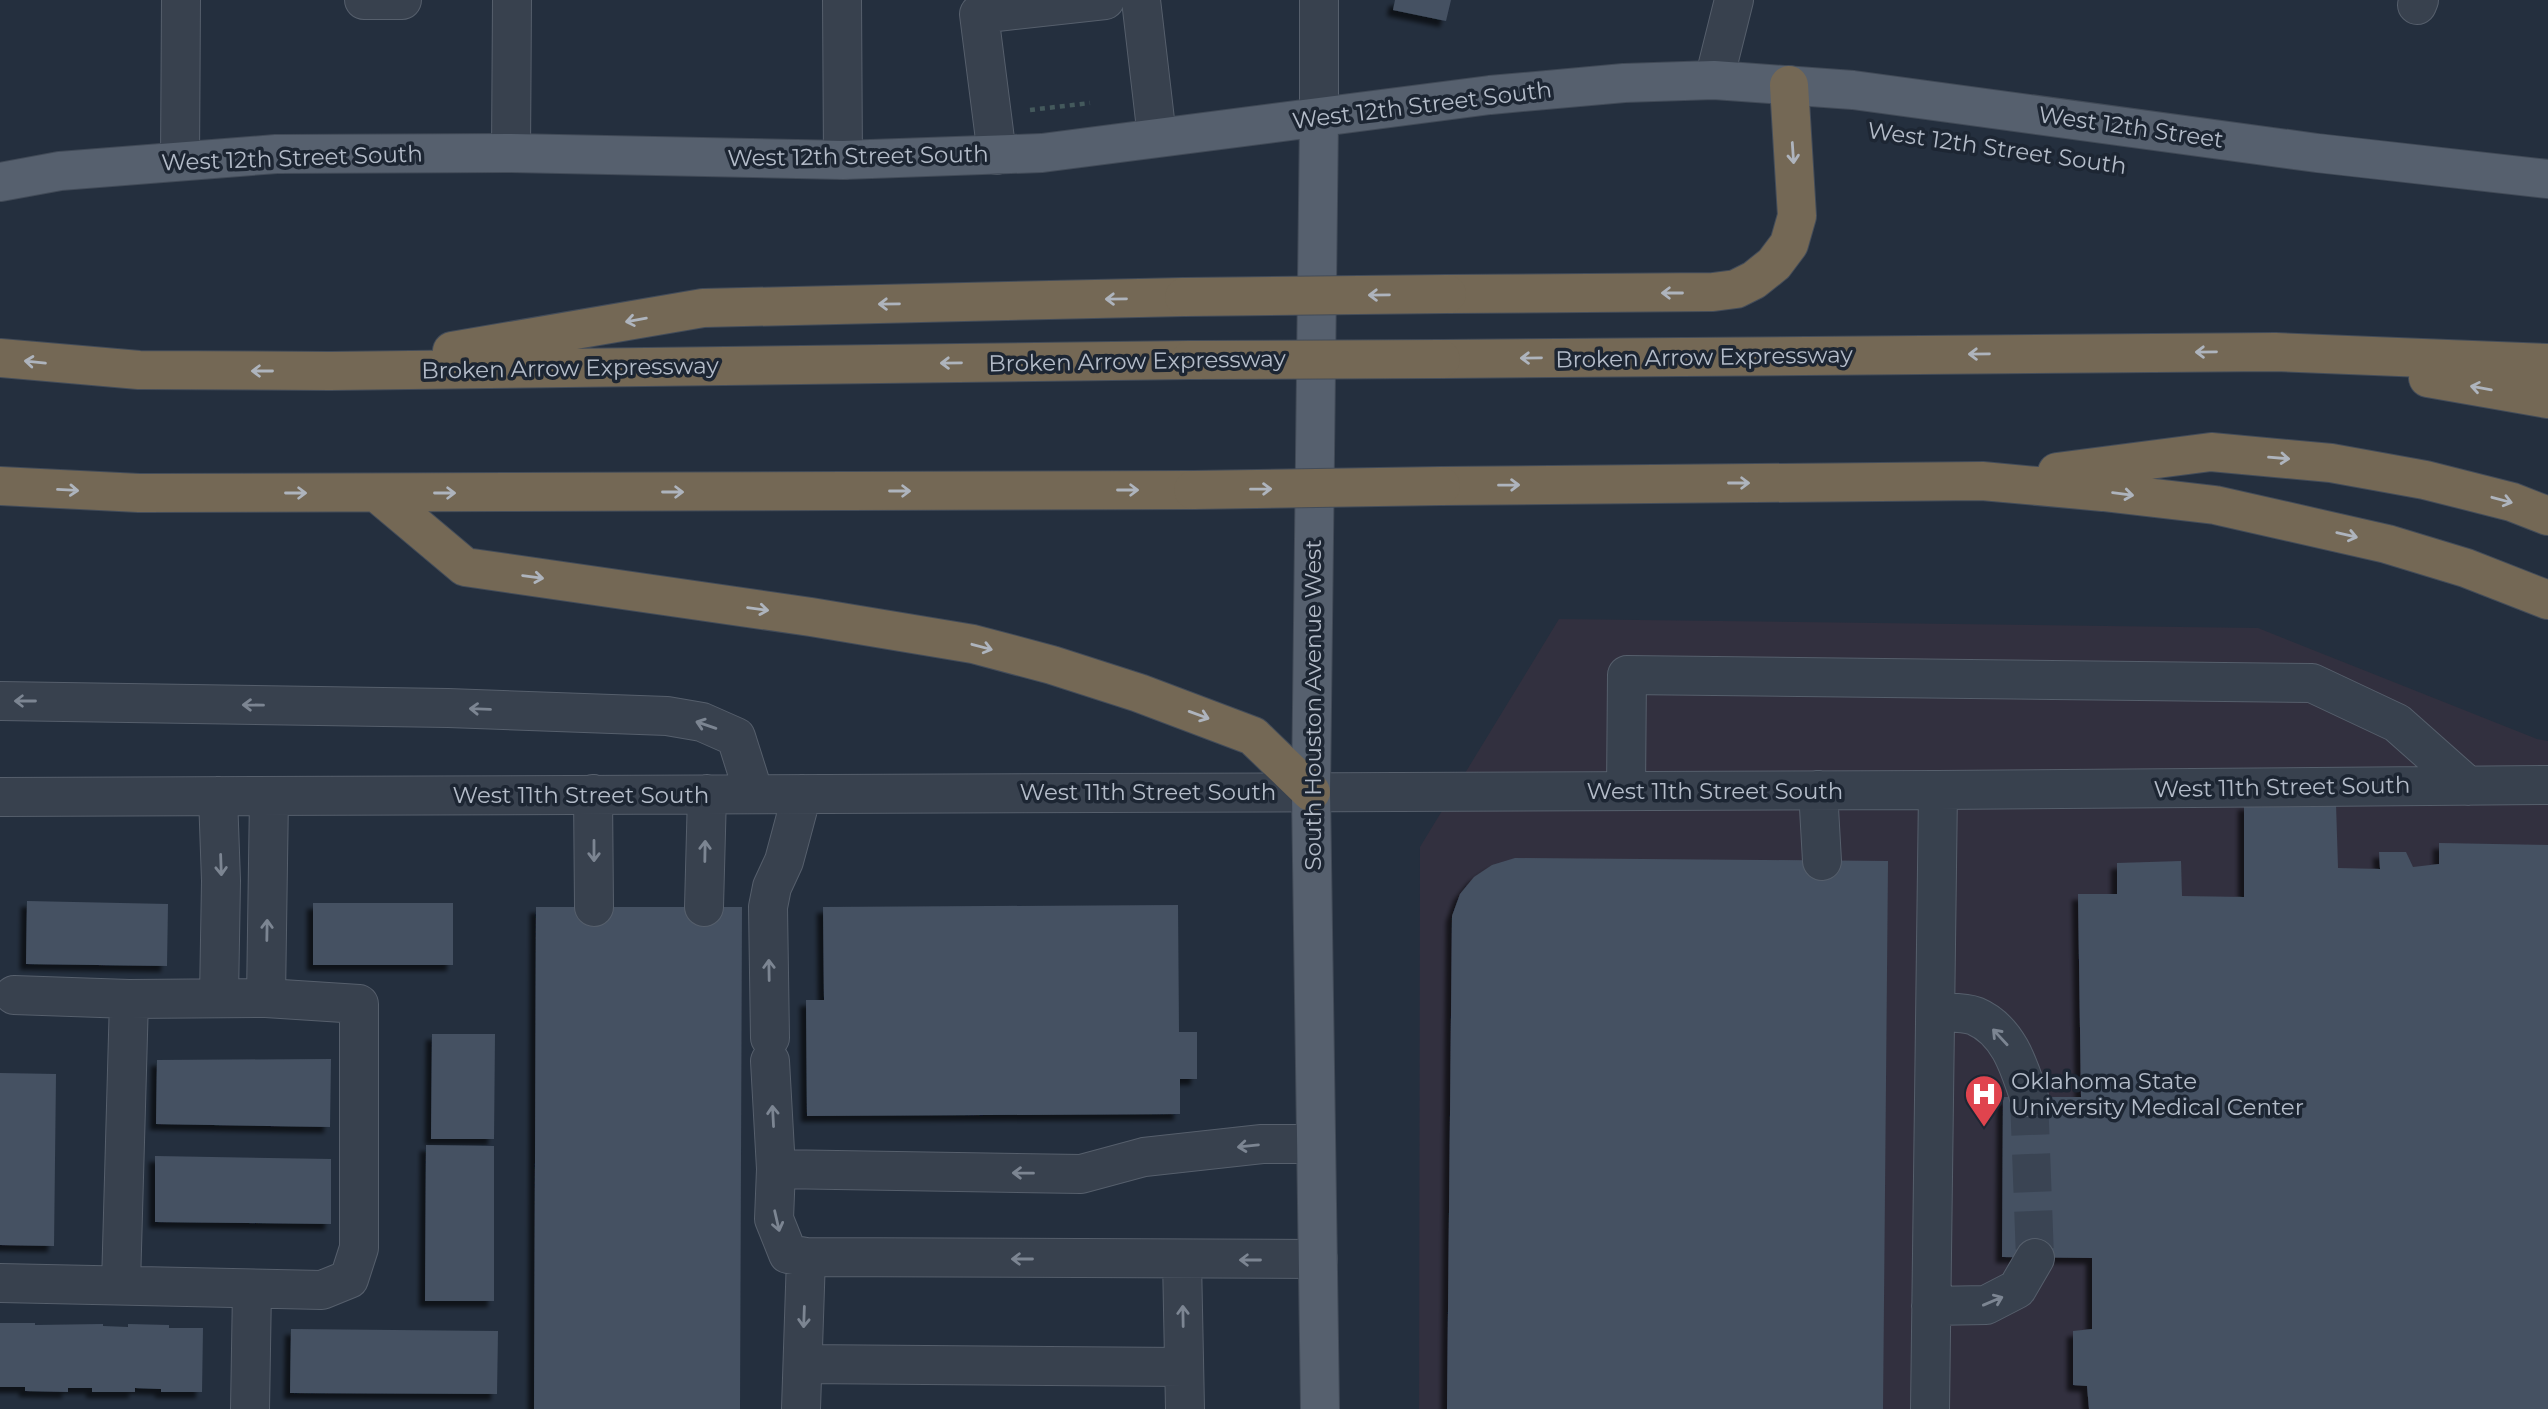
<svg xmlns="http://www.w3.org/2000/svg" width="2548" height="1409" viewBox="0 0 2548 1409" font-family="Montserrat,sans-serif">
<defs>
<filter id="shadow"><feDropShadow dx="-6" dy="6" stdDeviation="2" flood-color="#0009"/></filter>
</defs>
<rect width="100%" height="100%" fill="#242f3e"/>
<path fill="#32303f" d="M1559,619L2258,628L2537,739L2548,741V1409H1419L1420,847Z"/>
<path fill="#455162" filter="url(#shadow)" d="M1395,0H1451L1446,21L1393,10Z
M2244,804H2336L2338,868L2380,869L2379,852H2406L2413,867L2439,864V843L2548,845V1409H2089L2087,1386L2073,1385V1331L2092,1329V1258L2002,1257L2003,1097H2081L2078,894H2117V863L2181,861L2182,896L2244,897Z
M1515,858L1888,861L1883,1409H1447L1452,916L1460,894L1474,877L1492,865Z
M27,901L168,904L167,966L26,964Z
M313,903H453V965H313Z
M1178,905L1179,1032H1197V1079H1180V1114L807,1116L806,1000H824L823,907Z
M536,907H742L740,1409H534Z
M432,1034H495L494,1139H431Z
M331,1059L330,1127L156,1124L157,1060Z
M0,1073L56,1074L54,1246L0,1245Z
M426,1145L494,1146V1301H425Z
M155,1156L331,1159V1224L155,1222Z
M0,1323H35V1325L103,1324V1326L128,1327V1324L169,1325V1328H203L202,1392H161V1389L135,1388V1392H92V1388H68V1392L25,1391V1387H0Z
M291,1329L498,1331L497,1394L290,1393Z"/>
<g fill="none" stroke-linecap="round" stroke-linejoin="round">
<path stroke="#3a4453" stroke-width="38" stroke-dasharray="38 19" stroke-linecap="butt" d="M2029,1097L2035,1258"/>
<g stroke="#565f6c" stroke-width="40">
<path id="minor" d="M364,0H402
M842,0L843,160
M1141,0L1157,137
M2417,5L2419,0
M1714,80L1734,0
M1319,118V0
M511,153L512,0
M997,155L979,14L1105,0
M180,161L181,0
M0,701L448,708L667,716L702,722L736,737L754,794
M1626,790L1627,675L2312,683L2397,723L2468,786
M1818,790L1822,861
M593,794L594,907
M218,796L221,881L219,998
M0,797L1938,790L2548,785
M704,907L707,794
M14,995L129,999
M266,998L269,796
M1936,1012C1948,1013 1964,1012 1975,1016C2008,1030 2019,1066 2029,1097
M770,1038L768,907L772,887L784,861L802,794
M770,1061L776,1169L1081,1174L1144,1157L1262,1144H1316
M776,1169L774,1219L788,1254L806,1257
M1182,1260L1185,1409
M0,1283L322,1290L349,1279L359,1248V1004L266,998L129,999L121,1285
M1931,1306L1986,1305L2017,1289L2035,1258
M803,1364L1184,1367
M250,1409L252,1289
M801,1409L806,1257L1318,1259
M1930,1409L1938,790"/>
</g>
<g stroke="#414a57" stroke-width="40">
<path id="major" d="M1319,118L1311,792L1320,1409
M0,182L60,171L276,154L511,153L843,160L1042,153L1490,95L1624,83L1714,80L1853,90L2317,153L2548,179"/>
</g>
<g stroke="#434c59" stroke-width="40">
<path id="highway" d="M1447,294L1713,292L1736,289L1754,280L1774,264L1789,244L1797,216L1789,85
M452,351L703,308L1184,297
M0,358L139,370L330,371L1190,360
M1441,359L2275,352L2548,363
M2428,378L2548,399
M2057,472L2211,452L2331,463L2425,480L2512,502L2548,516
M0,486L139,493L1193,490
M1441,486L1982,481L2103,492L2215,505L2387,544L2466,568L2548,600
M377,493L465,567L811,617L973,644L1052,665L1139,693L1253,736L1311,792"/>
</g>
<path stroke="#44595c" stroke-width="4.5" stroke-dasharray="5 5" stroke-linecap="butt" d="M1030,110L1090,103"/>
<use href="#minor" stroke="#38414e" stroke-width="38"/>
<use href="#major" stroke="#56606e" stroke-width="38"/>
<use href="#highway" stroke="#746855" stroke-width="38"/>
<g stroke="#434c59" stroke-width="40" stroke-linecap="butt">
<path id="highway-bridge" d="M1184,297L1447,294
M1190,360L1441,359
M1193,490L1441,486"/>
</g>
<use href="#highway-bridge" stroke="#746855" stroke-width="38"/>
</g>
<defs><path id="oneway-shaft" d="M-6 0H5M1.5-3L5.5 0L1.5 3" fill="none" stroke-width="1.6" stroke-linecap="round" stroke-linejoin="round" transform="scale(1.75)"/></defs>
<g stroke="#aeb4bd">
<use href="#oneway-shaft" transform="translate(1793 153) rotate(86)"/>
<use href="#oneway-shaft" transform="translate(1672 293) rotate(180)"/>
<use href="#oneway-shaft" transform="translate(1379 295) rotate(179)"/>
<use href="#oneway-shaft" transform="translate(1116 299) rotate(179)"/>
<use href="#oneway-shaft" transform="translate(889 304) rotate(179)"/>
<use href="#oneway-shaft" transform="translate(636 320) rotate(170)"/>
<use href="#oneway-shaft" transform="translate(2206 352) rotate(179)"/>
<use href="#oneway-shaft" transform="translate(1979 354) rotate(179)"/>
<use href="#oneway-shaft" transform="translate(1531 358) rotate(179)"/>
<use href="#oneway-shaft" transform="translate(35 362) rotate(-174)"/>
<use href="#oneway-shaft" transform="translate(951 363) rotate(179)"/>
<use href="#oneway-shaft" transform="translate(262 371) rotate(-180)"/>
<use href="#oneway-shaft" transform="translate(2481 388) rotate(-170)"/>
<use href="#oneway-shaft" transform="translate(2279 458) rotate(5)"/>
<use href="#oneway-shaft" transform="translate(1739 483)"/>
<use href="#oneway-shaft" transform="translate(1509 485) rotate(-1)"/>
<use href="#oneway-shaft" transform="translate(1261 489) rotate(-1)"/>
<use href="#oneway-shaft" transform="translate(68 490) rotate(3)"/>
<use href="#oneway-shaft" transform="translate(1128 490)"/>
<use href="#oneway-shaft" transform="translate(900 491)"/>
<use href="#oneway-shaft" transform="translate(673 492)"/>
<use href="#oneway-shaft" transform="translate(296 493)"/>
<use href="#oneway-shaft" transform="translate(445 493)"/>
<use href="#oneway-shaft" transform="translate(2123 494) rotate(7)"/>
<use href="#oneway-shaft" transform="translate(2502 500) rotate(15)"/>
<use href="#oneway-shaft" transform="translate(2347 535) rotate(13)"/>
<use href="#oneway-shaft" transform="translate(533 577) rotate(8)"/>
<use href="#oneway-shaft" transform="translate(758 609) rotate(8)"/>
<use href="#oneway-shaft" transform="translate(982 647) rotate(15)"/>
<use href="#oneway-shaft" transform="translate(1199 715) rotate(20)"/>
</g>
<g stroke="#7c8592">
<use href="#oneway-shaft" transform="translate(25 701) rotate(-180)"/>
<use href="#oneway-shaft" transform="translate(253 705) rotate(-179)"/>
<use href="#oneway-shaft" transform="translate(480 709) rotate(-178)"/>
<use href="#oneway-shaft" transform="translate(706 725) rotate(-161)"/>
<use href="#oneway-shaft" transform="translate(594 851) rotate(90)"/>
<use href="#oneway-shaft" transform="translate(705 851) rotate(-89)"/>
<use href="#oneway-shaft" transform="translate(221 865) rotate(88)"/>
<use href="#oneway-shaft" transform="translate(267 930) rotate(-89)"/>
<use href="#oneway-shaft" transform="translate(769 970) rotate(-91)"/>
<use href="#oneway-shaft" transform="translate(2000 1037) rotate(-133)"/>
<use href="#oneway-shaft" transform="translate(773 1116) rotate(-93)"/>
<use href="#oneway-shaft" transform="translate(1248 1146) rotate(174)"/>
<use href="#oneway-shaft" transform="translate(1023 1173) rotate(-179)"/>
<use href="#oneway-shaft" transform="translate(777 1221) rotate(77)"/>
<use href="#oneway-shaft" transform="translate(1022 1259) rotate(-180)"/>
<use href="#oneway-shaft" transform="translate(1250 1260) rotate(-180)"/>
<use href="#oneway-shaft" transform="translate(1993 1301) rotate(-23)"/>
<use href="#oneway-shaft" transform="translate(1183 1316) rotate(-91)"/>
<use href="#oneway-shaft" transform="translate(804 1317) rotate(92)"/>
</g>
<defs>
<g id="hospital-pin" transform="scale(2.0125)"><path d="M0 17L-7.5 6A9.5 9.5 0 1 1 7.5 6Z" fill="#e0444e" stroke="#1d2633"/><path d="M-5-5h3v3.5h4V-5h3V5h-3V1.5h-4V5h-3Z" fill="#fff"/></g>
</defs>
<g fill-rule="evenodd">
<use href="#hospital-pin" x="1984" y="1094"/>
</g>
<g text-anchor="middle" stroke-width="7" stroke-linejoin="round" paint-order="stroke">
<g font-size="23" fill="#b4bcc9" stroke="#1d2633">
<text transform="translate(1422 105) rotate(-7)" y="8">West 12th Street South</text>
<text transform="translate(2131 127) rotate(8)" y="8">West 12th Street</text>
<text transform="translate(1997 148) rotate(8)" y="8">West 12th Street South</text>
<text transform="translate(858 156) rotate(-1)" y="8">West 12th Street South</text>
<text transform="translate(292 158) rotate(-2)" y="8">West 12th Street South</text>
<text transform="translate(1704 357) rotate(-1)" y="8">Broken Arrow Expressway</text>
<text transform="translate(1137 361) rotate(-1)" y="8">Broken Arrow Expressway</text>
<text transform="translate(570 368) rotate(-1)" y="8">Broken Arrow Expressway</text>
<text transform="translate(1313 705) rotate(-90)" y="8">South Houston Avenue West</text>
<text transform="translate(2282 787) rotate(-1)" y="8">West 11th Street South</text>
<text x="1715" y="799">West 11th Street South</text>
<text x="1148" y="800">West 11th Street South</text>
<text x="581" y="803">West 11th Street South</text>
</g>
<g font-size="23" fill="#b4bcc9" stroke="#1d2633" text-anchor="start">
<text x="2011" y="1089">Oklahoma State<tspan x="2011" dy="26">University Medical Center</tspan></text>
</g>
</g>
</svg>
